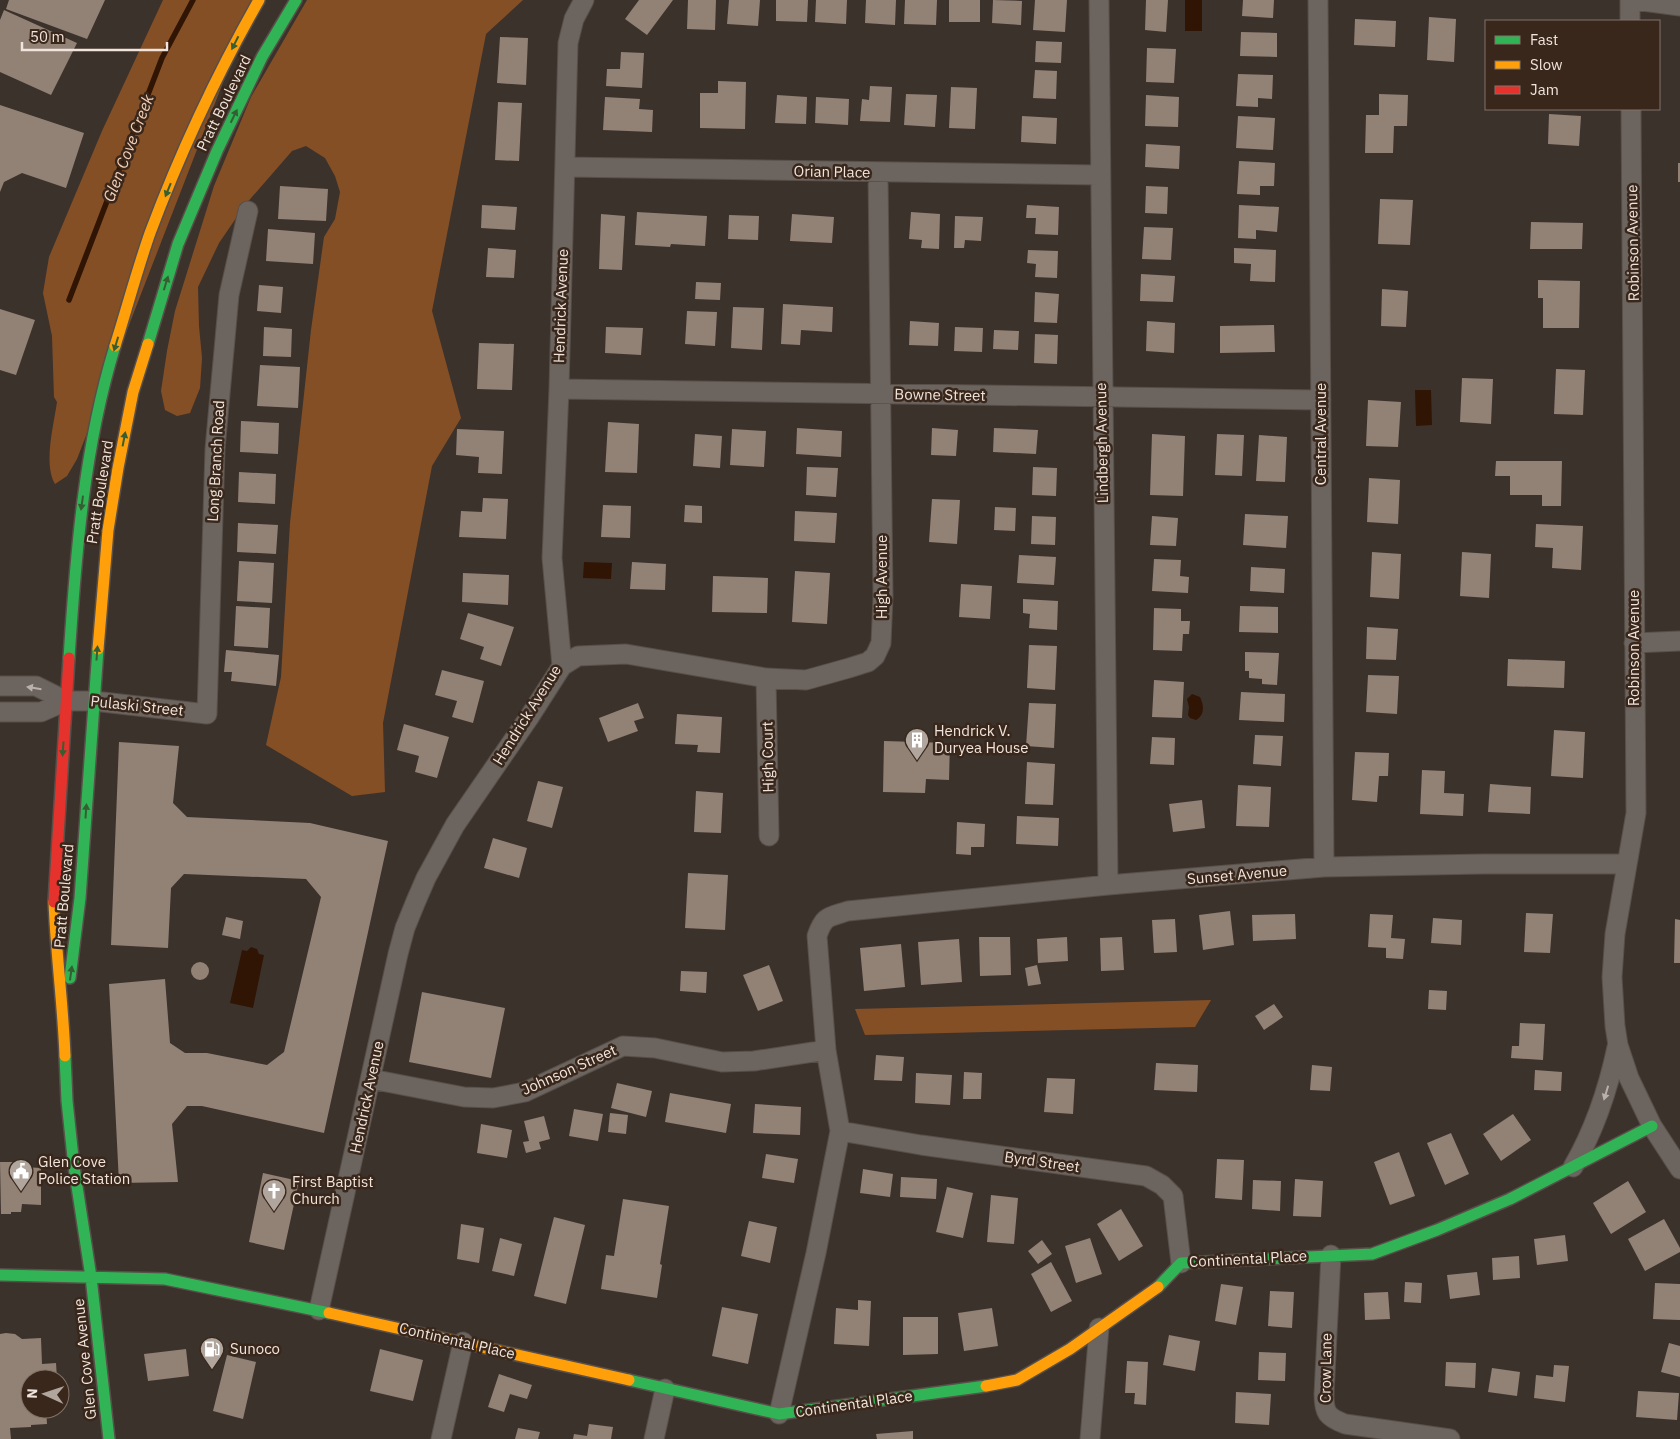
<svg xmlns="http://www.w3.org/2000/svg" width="1680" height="1439" viewBox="0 0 1680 1439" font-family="'IBM Plex Sans',sans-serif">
<rect width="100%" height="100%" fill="#3c322c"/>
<path fill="#854f26" d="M163,0H255L77,459L67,476L55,484C43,464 54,424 57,402L54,397L52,336L43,293L49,257L102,131Z
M307,0H523L486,34L432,311L461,418L432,466L383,723L385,792L352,796L266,745L281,677L290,523L311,330L324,237L335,219L340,192L335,176L325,158L306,146L292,151L245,205L219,243L198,287L199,326L202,358L200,388L190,413L177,416L165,410L161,391L167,351L175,311L214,186L251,97Z
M1211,1000L1195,1027L865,1035L855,1009Z"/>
<path fill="#311504" d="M1185,0H1202V31H1185Z
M1415,390H1431L1432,425L1416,426Z
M584,562L612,563L611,579L583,578Z
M1192,694L1200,697C1204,705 1205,715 1196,720L1190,718L1188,715L1189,707L1187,699Z
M251,947L257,949L259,954L264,955L253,1008L230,1003L242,950L247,951Z"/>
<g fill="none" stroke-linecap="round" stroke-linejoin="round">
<path stroke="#311504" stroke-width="5.5" d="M69,300L162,58L193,0"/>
</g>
<path fill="#928175" d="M9,0H105L87,39L6,9Z
M639,0H673L647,35L625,19Z
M688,0H716L715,30L687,29Z
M729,0H760L758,26L727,24Z
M776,0H808L807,22L776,21Z
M816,0H847L846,24L815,22Z
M866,0H896L895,25L865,23Z
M905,0H937L936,25L904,24Z
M949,0H980V22H949Z
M993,0L1022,1L1021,25L992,23Z
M1035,0H1067L1065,32L1033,30Z
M1146,0H1168L1166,32L1145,30Z
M1243,0H1274L1273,18L1242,16Z
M4,10L77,43L51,95L0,72V20Z
M1429,17L1456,19L1454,62L1427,60Z
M1355,19L1396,21L1395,47L1354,45Z
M1241,32L1277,33V57L1240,56Z
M500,37L528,38L526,85L497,83Z
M1036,41L1062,42L1061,63L1035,62Z
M1147,48L1176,49L1174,83L1146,82Z
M621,52L644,53L642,88L606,86L607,69H620Z
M1035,70L1057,71L1056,99L1033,98Z
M1238,74L1273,75L1272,99L1258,98V107L1236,106Z
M718,81L746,82L745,129L700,128V93H718Z
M870,86L892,87L890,122L860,121L862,99L869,100Z
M951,87L977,88L975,129L949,128Z
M906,94L937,95L935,127L904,125Z
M1379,94L1408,95L1407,126H1394L1393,153H1365L1366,115H1379Z
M777,95L807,97L806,124L775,123Z
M1146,95L1179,97L1178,127L1145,126Z
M605,97L640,99L639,109L653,110L652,132L603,130Z
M816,97L849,99L848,125L815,123Z
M498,102L522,103L519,161L495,160Z
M0,105L84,133L66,188L22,173L4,182L0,192Z
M1549,114L1581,116L1579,146L1548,144Z
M1022,116L1057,118L1056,144L1021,142Z
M1238,116L1275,118L1273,150L1236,148Z
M1146,144L1180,146L1179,169L1145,167Z
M1239,161L1275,163L1274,186H1260V195L1237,194Z
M1678,163H1680V182H1678Z
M280,186L328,189L326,221L278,219Z
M1146,186L1168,187L1167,214L1145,213Z
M1380,199L1413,200L1410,245L1378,244Z
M482,205L517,207L515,230L481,228Z
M1027,205L1059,207L1058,235L1035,234L1036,218H1026Z
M1239,205L1279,207L1277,232L1256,230V239L1238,238Z
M637,212L707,216L705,246L671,244L670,247L635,245Z
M911,212L940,214L939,249L921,248L922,240L909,239Z
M601,214L625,216L622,270L599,269Z
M792,214L834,217L832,243L790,241Z
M729,215L759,216L758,240L728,239Z
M955,216L983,217L981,241L965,240L964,248H954Z
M1531,222L1583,223L1582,249H1530Z
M1144,227L1173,228L1171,260L1142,259Z
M268,229L315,233L313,264L266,261Z
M488,248L516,250L514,278L486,277Z
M1234,248L1276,250L1275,282L1250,281L1251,264L1234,263Z
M1028,250L1058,251L1057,278L1035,277L1036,264L1027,263Z
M1141,274L1175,276L1173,302L1140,301Z
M1538,280L1580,281L1579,328H1543V298H1538Z
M696,282L721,283L720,300L695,299Z
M259,285L283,287L281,313L257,311Z
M1382,289L1408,291L1406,327L1381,326Z
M1035,292L1059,294L1057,323L1034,322Z
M783,304L833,307L832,332L801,330L800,345L781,344Z
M733,307L764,308L762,350L731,348Z
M0,309L35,320L16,375L0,370Z
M687,311L717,312L715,346L685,344Z
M910,321L939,323L938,346L909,345Z
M1147,321L1175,323L1174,353L1146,351Z
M1274,325L1275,352L1220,353V326Z
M264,327L292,329L291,357L263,356Z
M606,327L643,328L641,355L605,353Z
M955,327L983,328L982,352L954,351Z
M994,330L1019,331L1018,350L993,349Z
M1035,334L1058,335L1057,364L1034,363Z
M479,343L514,344L512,390L477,389Z
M260,365L300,367L298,408L257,406Z
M1556,369L1585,370L1583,415L1554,414Z
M1462,378L1493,379L1491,424L1460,422Z
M1368,400L1401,402L1398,447L1366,446Z
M241,421L279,423L278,454L240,452Z
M608,422L639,424L637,473L605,472Z
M797,428L842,431L841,457L796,454Z
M932,428L958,430L956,456L931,455Z
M994,428L1038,430L1036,454L993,452Z
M457,429L504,431L502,474L478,473L479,457L456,455Z
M732,429L766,431L764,467L730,465Z
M695,434L722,436L720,468L693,466Z
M1152,434L1185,436L1183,496L1150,495Z
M1217,434L1244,435L1242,476L1215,475Z
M1259,435L1287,437L1285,482L1256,481Z
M1496,461H1562L1561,506H1542V495H1510V476H1495Z
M807,467L838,468L836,497L806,495Z
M1033,467L1057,468L1056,496L1032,495Z
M239,472L276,474L275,504L238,502Z
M1369,478L1400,480L1398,524L1367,522Z
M483,498L508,499L506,539L459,537L461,511L482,512Z
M932,499L960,500L957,544L929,542Z
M603,505L631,506L630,538L601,537Z
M685,505L702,506V523L684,522Z
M995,507L1016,508L1015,531L994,530Z
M795,511L837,513L835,543L794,541Z
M1245,514L1288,516L1286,548L1243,545Z
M1032,516L1056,517L1055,545L1031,544Z
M1152,516L1178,518L1176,546L1150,545Z
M238,523L278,525L276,554L237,552Z
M1536,524L1583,526L1581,570L1552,568L1553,548L1535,547Z
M1372,552L1401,554L1399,599L1370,597Z
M1462,552L1491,554L1489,598L1460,596Z
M1019,555L1056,557L1054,585L1017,583Z
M1154,559L1181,560L1180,576L1189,577L1188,593L1152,591Z
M239,561L274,563L272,603L237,601Z
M632,562L666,564L665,590L630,589Z
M1251,567L1285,569L1284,593L1250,591Z
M795,571L830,573L827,624L792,622Z
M463,573L509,575L508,605L462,602Z
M713,576L768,578L767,613L712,612Z
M961,584L992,586L990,619L959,617Z
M1023,599L1058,601L1057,630L1029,628L1030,614L1023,613Z
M236,606L270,608L268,648L234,646Z
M1240,606L1278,607V633L1239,632Z
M1154,608L1181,609V621H1190L1189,634H1183L1182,651L1153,650Z
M468,613L514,627L501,666L480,659L484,647L460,639Z
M1367,627L1398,629L1396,660L1366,659Z
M1029,645L1057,646L1055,690L1027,688Z
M226,650L279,655L276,686L231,681L232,672H224Z
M1245,652L1279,653L1277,685L1262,684V679L1249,678V671H1245Z
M1508,659L1565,661L1564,688L1507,686Z
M442,670L484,681L473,723L452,717L457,701L435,695Z
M1368,675L1399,676L1397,714L1366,712Z
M1154,680L1184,682L1182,718L1152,717Z
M1241,692L1285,694L1284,722L1239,720Z
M638,703L644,718L634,721L638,731L608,742L599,718Z
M1029,703L1056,704L1054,748L1026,746Z
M677,714L722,717L720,753L697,752L698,745L675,744Z
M404,724L449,737L437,778L415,772L419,756L397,750Z
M1554,730L1585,732L1583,778L1551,776Z
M1255,735L1283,736L1281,766L1253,764Z
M1152,737L1175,738L1174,765L1150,764Z
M884,741L950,743L949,780L926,779L925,793L883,792Z
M119,742L179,746L173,803L187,817L310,823L388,841L324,1133L202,1106H187L172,1124L178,1182L119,1183L109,984L165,979L170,1043L185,1053H207L267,1065L284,1052L321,897L306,879L184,874L171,888L168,948L111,945Z
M1355,752L1389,753L1388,776H1379L1377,802L1352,800Z
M1027,762L1055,764L1053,805L1025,804Z
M1422,770L1445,771L1444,793L1464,794L1463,816L1420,814Z
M538,781L563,787L552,828L527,821Z
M1490,784L1531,787L1530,814L1488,812Z
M1238,785L1271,787L1269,827L1236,826Z
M696,791L723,793L721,833L694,832Z
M1202,800L1205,828L1173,832L1169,804Z
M1017,816L1059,818L1058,846L1016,844Z
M957,822L985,824L984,847H971V855L956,854Z
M493,838L527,848L519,878L484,868Z
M688,873L728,875L725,930L685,928Z
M1230,911L1234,945L1203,950L1199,915Z
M1526,913L1553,914L1550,953L1524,952Z
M1295,914L1296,939L1253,941L1252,915Z
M1370,914L1393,915L1391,938L1405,939L1403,959L1386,958V948L1368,947Z
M226,917L243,921L240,939L222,935Z
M1433,918L1462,920L1461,945L1431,943Z
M1175,919L1177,952L1154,953L1152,920Z
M1675,919L1680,920V963H1674Z
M979,937H1010L1011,975L980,976Z
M1067,937L1068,961L1038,963L1037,939Z
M1122,937L1124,970L1101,971L1100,938Z
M959,939L962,982L921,985L918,942Z
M901,944L905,987L864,991L860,948Z
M191 971a9 9 0 1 1 18 0a9 9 0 1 1-18 0Z
M769,965L783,1001L758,1011L743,975Z
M1037,965L1041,984L1028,986L1025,968Z
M681,971L707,972L706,993L680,991Z
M1429,990L1447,991L1446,1010L1428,1009Z
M422,992L505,1008L491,1078L409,1062Z
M1274,1004L1283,1017L1264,1030L1255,1016Z
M1520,1023L1545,1024L1543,1060L1511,1058L1512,1046H1519Z
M876,1055L904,1057L902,1081L874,1080Z
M1156,1063L1198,1065L1197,1092L1154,1090Z
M1312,1065L1332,1067L1330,1091L1310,1090Z
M1535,1070L1562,1072L1561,1091L1534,1090Z
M964,1072L982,1073L981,1099H963Z
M916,1073L952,1075L950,1105L915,1103Z
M1047,1078L1075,1079L1073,1114L1044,1112Z
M617,1083L652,1091L646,1117L611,1108Z
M670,1093L731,1104L726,1133L665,1122Z
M755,1104L801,1107L800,1135L753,1133Z
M574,1109L603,1114L598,1141L569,1136Z
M610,1113L628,1115L626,1134L608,1132Z
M1513,1114L1531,1140L1501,1161L1483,1134Z
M544,1116L550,1139L539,1142L541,1149L526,1153L523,1142L529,1141L524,1121Z
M481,1124L512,1130L507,1158L477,1153Z
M1451,1133L1469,1174L1445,1185L1427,1143Z
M1399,1152L1415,1196L1390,1205L1374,1162Z
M766,1154L798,1159L794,1183L762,1178Z
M1217,1159L1244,1160L1242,1200L1215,1198Z
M0,1162H23V1167L41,1168V1205L22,1204L21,1212H11V1214H1Z
M863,1169L893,1174L890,1197L860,1193Z
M263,1173L299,1181L284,1250L249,1242Z
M901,1177L937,1179L936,1199L900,1197Z
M1295,1179L1323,1181L1321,1217L1293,1216Z
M1253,1180L1281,1181L1280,1211L1252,1209Z
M1628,1181L1646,1212L1611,1234L1593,1203Z
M947,1187L973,1193L963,1238L936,1232Z
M991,1195L1018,1198L1014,1244L987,1242Z
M623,1199L669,1206L660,1264L662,1265L657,1298L601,1289L606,1255L614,1256Z
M1121,1209L1143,1246L1119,1261L1097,1224Z
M554,1217L585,1225L566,1304L534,1296Z
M1664,1219L1680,1248V1252L1645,1271L1628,1239Z
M749,1221L777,1227L770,1263L741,1256Z
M461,1224L484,1228L479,1263L457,1259Z
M1565,1235L1568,1261L1537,1265L1534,1239Z
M500,1238L522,1244L514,1276L492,1271Z
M1090,1238L1102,1274L1076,1283L1065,1246Z
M1042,1240L1052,1254L1038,1264L1028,1251Z
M1519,1256L1520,1278L1493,1280L1492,1258Z
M1051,1262L1072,1301L1051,1312L1031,1274Z
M1477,1272L1480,1295L1450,1299L1447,1275Z
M1405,1282L1422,1283L1421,1303L1404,1302Z
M1655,1283L1680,1284V1320L1653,1319Z
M1221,1284L1243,1287L1236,1325L1215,1321Z
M1270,1291L1294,1292L1292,1328L1268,1326Z
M1388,1292L1390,1319L1365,1320L1364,1293Z
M858,1300L871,1301L869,1346L834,1344L836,1308L858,1310Z
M722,1307L758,1314L748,1364L712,1356Z
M992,1308L998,1346L964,1351L958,1313Z
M903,1317H938V1354L903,1355Z
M6,1333L15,1334L22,1339L41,1338L42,1364L56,1363L57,1379H30V1409H46L47,1424L31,1425V1427L10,1428L11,1439H0V1334Z
M1169,1335L1200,1341L1195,1371L1163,1365Z
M1669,1343L1680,1346V1377L1661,1372Z
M186,1349L189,1376L148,1381L144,1354Z
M380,1349L423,1360L413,1401L370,1391Z
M1259,1352L1286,1353L1285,1381L1258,1380Z
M227,1355L256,1362L243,1419L213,1411Z
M1127,1361L1148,1362L1146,1405L1134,1404L1135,1393H1125Z
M1446,1362L1476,1363L1475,1388L1445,1386Z
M1554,1365L1569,1366L1565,1402L1534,1398L1536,1375L1553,1377Z
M1492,1368L1520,1372L1517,1396L1488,1392Z
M499,1374L532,1385L527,1399L510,1394L504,1412L488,1407Z
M1638,1391L1679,1393L1677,1420L1636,1417Z
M1236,1392L1271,1394L1269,1425L1235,1423Z
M589,1424L613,1427L611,1439H573L574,1434L587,1436Z
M518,1428L540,1432L538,1439H515Z
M913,1431V1439H877L876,1434Z"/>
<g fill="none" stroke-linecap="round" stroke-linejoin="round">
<g stroke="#584f49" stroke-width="21">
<path id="street" d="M1099,0L1108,885
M1318,0L1324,867
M1630,0V21
M1635,0L1680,6
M1631,109L1636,813L1615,934L1612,977L1615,1026L1618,1045L1629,1078L1652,1126L1680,1169
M565,167L1099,175
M559,389L1321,400
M1634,643L1680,641
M562,666L578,656L626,654L766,678L806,680L849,668L868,662L875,656L881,643L883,597L878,173
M766,678L769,836
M0,686H36L66,701H94L207,714L215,449L229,295L248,211
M0,712H41L66,701
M371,1079L464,1097L493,1098L525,1092L623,1046L655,1048L722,1062L754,1061L826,1050
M840,1131L921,1145L1146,1176L1162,1185L1173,1196L1181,1263
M1573,1167C1595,1129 1608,1090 1617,1047
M1331,1255L1324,1394C1324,1413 1327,1417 1345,1424L1450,1439
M319,1310L398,954L405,928L416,901L426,878L455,825L530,716L562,666L552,558L559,389L568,43L574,19L584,0
M779,1414L816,1253L840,1131L826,1050L817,936C824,915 829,917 848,911L1108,885L1324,867L1483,864H1627
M441,1439L463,1342
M654,1439L665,1389
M1090,1439L1099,1328"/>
</g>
<g stroke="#584f49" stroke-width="14">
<path id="fast" d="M148,344L178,244L217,151L262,57L296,0
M69,658C76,552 84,447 115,346
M70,978L80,898L98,649
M65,1056L67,1101L74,1167L91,1277L109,1439
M0,1275L165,1279L329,1313
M1158,1287L1181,1263L1372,1254L1437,1230L1510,1199L1652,1126
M629,1380L779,1414L986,1386"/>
</g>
<g stroke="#584f49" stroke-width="14">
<path id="slow" d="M115,346C127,308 137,270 150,233C180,153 217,74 259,0
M98,649L108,530L118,468L133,392L148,344
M54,902C56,954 63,1004 65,1056
M329,1313L629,1380
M986,1386L1017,1380L1070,1349L1158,1287"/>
</g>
<g stroke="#584f49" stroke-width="14">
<path id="jam" d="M54,902L69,658"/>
</g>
<use href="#street" stroke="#6c645f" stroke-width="19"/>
<use href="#fast" stroke="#30b455" stroke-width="11"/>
<use href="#slow" stroke="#ff9f0a" stroke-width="11"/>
<use href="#jam" stroke="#e5322d" stroke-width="11"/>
</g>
<defs><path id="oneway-solid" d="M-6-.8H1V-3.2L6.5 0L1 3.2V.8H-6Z" transform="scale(1.25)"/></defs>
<g fill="#355f32">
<use href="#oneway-solid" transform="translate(235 43) rotate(117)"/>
<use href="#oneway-solid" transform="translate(234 116) rotate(-64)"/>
<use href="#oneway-solid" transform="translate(168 190) rotate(112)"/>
<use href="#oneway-solid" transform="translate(166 283) rotate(-73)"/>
<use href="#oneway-solid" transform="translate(116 344) rotate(107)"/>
<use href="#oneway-solid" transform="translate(124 439) rotate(-79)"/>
<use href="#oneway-solid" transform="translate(82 503) rotate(98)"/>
<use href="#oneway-solid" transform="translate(97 653) rotate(-86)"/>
<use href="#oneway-solid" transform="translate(63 749) rotate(94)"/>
<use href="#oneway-solid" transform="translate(86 811) rotate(-86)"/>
<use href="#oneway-solid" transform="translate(71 973) rotate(-82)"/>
</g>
<g fill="#bbb1aa">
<use href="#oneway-solid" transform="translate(34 688) rotate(-171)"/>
<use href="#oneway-solid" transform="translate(1606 1093) rotate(107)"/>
</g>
<defs>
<g id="building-pin" transform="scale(1.25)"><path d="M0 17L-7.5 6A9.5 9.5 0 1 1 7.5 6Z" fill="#b1a69e" stroke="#39271b"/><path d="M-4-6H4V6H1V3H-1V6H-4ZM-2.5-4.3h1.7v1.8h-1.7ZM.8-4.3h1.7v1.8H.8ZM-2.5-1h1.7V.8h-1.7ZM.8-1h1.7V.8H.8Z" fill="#fff"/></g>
<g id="civic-pin" transform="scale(1.25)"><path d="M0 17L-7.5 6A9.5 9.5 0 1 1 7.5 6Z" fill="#b1a69e" stroke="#39271b"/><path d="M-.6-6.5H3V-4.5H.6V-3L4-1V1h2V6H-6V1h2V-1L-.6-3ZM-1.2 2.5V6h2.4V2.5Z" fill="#fff"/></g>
<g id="church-pin" transform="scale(1.25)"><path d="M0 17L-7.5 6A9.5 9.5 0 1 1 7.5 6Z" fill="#b1a69e" stroke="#39271b"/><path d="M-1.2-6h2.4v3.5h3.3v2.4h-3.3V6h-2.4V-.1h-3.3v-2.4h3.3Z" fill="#fff"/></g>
<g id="fuel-pin" transform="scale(1.25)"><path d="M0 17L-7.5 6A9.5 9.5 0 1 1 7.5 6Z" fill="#b1a69e" stroke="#39271b"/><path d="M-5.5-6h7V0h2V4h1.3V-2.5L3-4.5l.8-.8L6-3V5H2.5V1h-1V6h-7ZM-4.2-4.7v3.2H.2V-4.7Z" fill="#fff"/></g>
</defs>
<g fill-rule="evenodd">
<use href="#building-pin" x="917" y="740"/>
<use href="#civic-pin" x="21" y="1171"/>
<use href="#church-pin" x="274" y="1191"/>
<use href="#fuel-pin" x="212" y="1349"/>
</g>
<g text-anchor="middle" stroke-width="5" stroke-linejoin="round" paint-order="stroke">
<g font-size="15" fill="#f0e4dc" stroke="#39271b">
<text transform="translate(224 103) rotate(-64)" y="5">Pratt Boulevard</text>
<text transform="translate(832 172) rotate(1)" y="5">Orian Place</text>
<text transform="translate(1633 243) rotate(-91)" y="5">Robinson Avenue</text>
<text transform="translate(561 306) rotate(-88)" y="5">Hendrick Avenue</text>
<text transform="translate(940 395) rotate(1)" y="5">Bowne Street</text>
<text transform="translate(1321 434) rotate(-90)" y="5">Central Avenue</text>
<text transform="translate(1102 443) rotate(-91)" y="5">Lindbergh Avenue</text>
<text transform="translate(216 461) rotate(-87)" y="5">Long Branch Road</text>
<text transform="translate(100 492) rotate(-81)" y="5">Pratt Boulevard</text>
<text transform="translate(882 577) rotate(-90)" y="5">High Avenue</text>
<text transform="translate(1634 648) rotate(-90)" y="5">Robinson Avenue</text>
<text transform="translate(137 706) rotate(6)" y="5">Pulaski Street</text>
<text transform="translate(527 715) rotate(-58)" y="5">Hendrick Avenue</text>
<text transform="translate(768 757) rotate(-91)" y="5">High Court</text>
<text transform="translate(1237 875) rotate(-5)" y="5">Sunset Avenue</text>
<text transform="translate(64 896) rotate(-85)" y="5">Pratt Boulevard</text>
<text transform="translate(569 1070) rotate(-24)" y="5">Johnson Street</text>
<text transform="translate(367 1097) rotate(-78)" y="5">Hendrick Avenue</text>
<text transform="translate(1042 1162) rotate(8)" y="5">Byrd Street</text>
<text transform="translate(1248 1259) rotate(-3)" y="5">Continental Place</text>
<text transform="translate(457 1341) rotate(13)" y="5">Continental Place</text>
<text transform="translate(85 1359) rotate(-96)" y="5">Glen Cove Avenue</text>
<text transform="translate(1326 1368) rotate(-89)" y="5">Crow Lane</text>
<text transform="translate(854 1404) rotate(-8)" y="5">Continental Place</text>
</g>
<g font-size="15" fill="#f0e4dc" stroke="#39271b" text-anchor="start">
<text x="934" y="736">Hendrick V.<tspan x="934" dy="17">Duryea House</tspan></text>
<text x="38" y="1167">Glen Cove<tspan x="38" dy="17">Police Station</tspan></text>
<text x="292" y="1187">First Baptist<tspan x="292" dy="17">Church</tspan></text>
<text x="230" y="1354">Sunoco</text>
</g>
<g font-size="16" font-style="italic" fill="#f2ceb6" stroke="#39271b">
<text transform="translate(128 148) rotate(-69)" y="6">Glen Cove Creek</text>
</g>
</g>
<rect x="1485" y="20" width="175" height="90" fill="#39271b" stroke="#827368"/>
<rect x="1495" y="36" width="25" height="8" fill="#30b455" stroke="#827368"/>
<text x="1530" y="45" font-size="15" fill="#f0e4dc">Fast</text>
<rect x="1495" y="61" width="25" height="8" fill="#ff9f0a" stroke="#827368"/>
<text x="1530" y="70" font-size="15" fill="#f0e4dc">Slow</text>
<rect x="1495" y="86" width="25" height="8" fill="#e5322d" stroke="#827368"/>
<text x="1530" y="95" font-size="15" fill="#f0e4dc">Jam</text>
<g transform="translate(45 1394) rotate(273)"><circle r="24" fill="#39271b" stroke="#827368"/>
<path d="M0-4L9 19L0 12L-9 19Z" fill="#b1a69e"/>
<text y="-8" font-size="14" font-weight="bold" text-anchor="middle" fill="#f0e4dc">N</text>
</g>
<path d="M22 42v8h145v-8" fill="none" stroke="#f0e4dc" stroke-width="2.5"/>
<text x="30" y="42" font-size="15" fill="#f0e4dc" stroke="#39271b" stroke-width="4" paint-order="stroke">50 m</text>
</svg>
